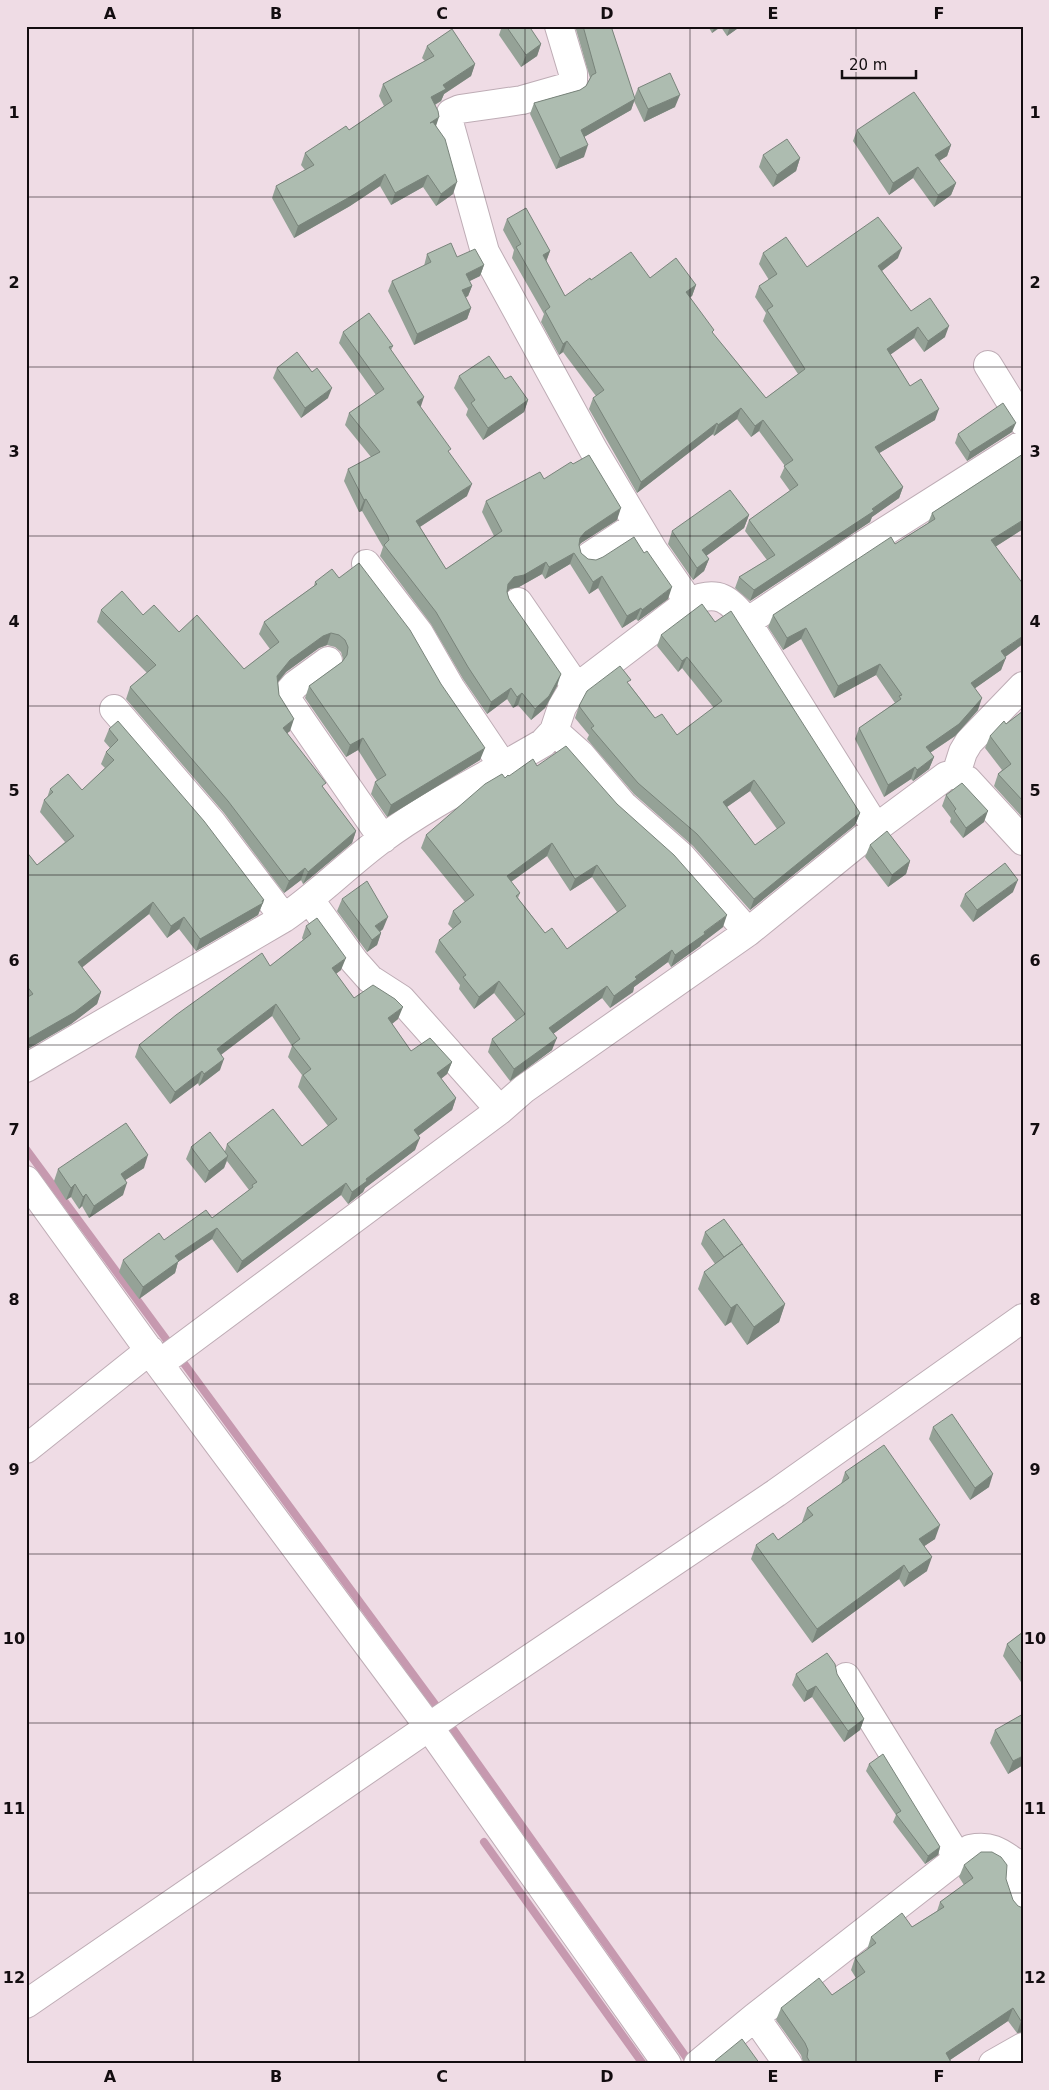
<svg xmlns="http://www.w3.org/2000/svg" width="1049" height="2090" viewBox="0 0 1049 2090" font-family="'DejaVu Sans',sans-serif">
<rect width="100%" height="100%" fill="#efdce5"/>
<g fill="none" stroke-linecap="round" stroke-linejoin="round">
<path stroke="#c699af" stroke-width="8" d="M26,1149L446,1719L691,2064
M484,1842L643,2064"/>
<g stroke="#beacb5" stroke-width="30">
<path id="minor" d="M559,26L573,73V81L571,86L522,100L460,109L451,113L449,122L485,252L594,451L653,550L689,602
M988,365L1023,422
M590,556L637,525
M366,564L419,633L450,687L503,766
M518,602L577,688
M747,622L854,551L1023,444
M328,661L295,685L288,693L290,704L383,839
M114,709L212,823L284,918
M554,731L581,755L623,805L681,856L748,932
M956,774L963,752L969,742L1023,686
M310,900L354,961L370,979L401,999L500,1110
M26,1068L284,918C319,894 348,864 382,839C432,802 489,775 543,743L554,731L562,707L571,692L689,602C718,589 730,599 747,622L876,828
M26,1180L159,1364L429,1727L667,2064
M159,1364L500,1110L524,1089L748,932L876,828L946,776L956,774L967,780L1023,841
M26,1449L150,1350
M846,1677L958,1858
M1023,1871C1012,1884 1017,1893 1023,1906
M755,2017L788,2064
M698,2064L755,2017L970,1849C995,1844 1003,1855 1023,1868
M993,2064L1023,2047"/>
</g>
<g stroke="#beacb5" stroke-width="30">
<path id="tertiary" d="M26,2004L458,1707L776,1493L1023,1318"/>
</g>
<use href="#minor" stroke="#fff" stroke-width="28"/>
<use href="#tertiary" stroke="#fff" stroke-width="28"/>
</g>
<path fill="#95a297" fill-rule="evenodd" d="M502,26H534L530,29L541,44L537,56L521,67L499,35Z
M575,26H611L634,98L638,88L675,107L644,122L634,101L631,110L584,137V157L556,169L530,114L534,103L580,90L586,86L590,78Z
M708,26H741L727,36L721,27L712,33Z
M427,46L475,64L471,76L444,94L441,101L435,105L436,125L453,194L436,206L423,187L391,205L380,186L350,206L294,238L272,198L276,186L305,170L301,165L305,153L349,130L384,106L379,96L383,84L425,61L422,58Z
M857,130L951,145L947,156L939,161L956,183L951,195L934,207L913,178L889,195L853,141Z
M763,155L800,158L796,171L773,187L759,167Z
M507,219L550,251L546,261L565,296L591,280L650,278L696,285L692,296L690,297L713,334L766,398L798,374L763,321L766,313L755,297L759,286L769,280L759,264L763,253L807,267L898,258L882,271L911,311L945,337L924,352L914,338L890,354L910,386L935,420L879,453L903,487L899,498L872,517L870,522L750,601L735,588L739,577L767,560L745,531L749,520L790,491L780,477L785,466L759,431L751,437L737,419L714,436L713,434L637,493L589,409L593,398L596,396L563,352L559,355L541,322L544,314L512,258L514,250L503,230Z
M427,254L457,257L484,265L480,276L469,281L472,286L468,296L465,298L471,308L467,319L414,345L388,291L392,281L424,266Z
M343,332L393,346L391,350L420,407L449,453L467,496L420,527L446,569L494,536L482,512L486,501L544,479L617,520L581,543L579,546L581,553L588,559L668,599L638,621L636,619L622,628L598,588L589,594L570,564L545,579L542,574L519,587L510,589L507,592L509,599L557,686L545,708L531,720L518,705L513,708L507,699L487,714L463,679L431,624L380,556L383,547L362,511L359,512L344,481L348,469L371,457L345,425L349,413L376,395L339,343Z
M277,368L328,398L301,418L273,378Z
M459,376L505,379L528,400L524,412L483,440L466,415L468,409L454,388Z
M1012,432L967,461L955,443L958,434Z
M1023,454V529L995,547L1005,657L1001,670L975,688L978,710L955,736L930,753L934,757L929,769L913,781L911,779L884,797L855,739L859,728L895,703L876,675L834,698L801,639L783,650L768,627L773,615L895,544L928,523L932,513Z
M749,515L744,528L706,556L709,559L704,571L693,580L668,544L672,531Z
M315,582L480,760L387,817L371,794L375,782L377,780L358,750L346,757L305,698L309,686L342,662L343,659L341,652L335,647L327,645L319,648L286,672L278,682L279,695L290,731L287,733L324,789L356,831L352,843L303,884L301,880L284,893L224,813L126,699L130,687L147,673L97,622L101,610L143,615L179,632L244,669L270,649L259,634L264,622L314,586Z
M715,622L860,813L855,825L750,910L693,846L634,794L587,739L589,735L575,718L579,706L629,684L655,718L677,735L714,708L682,668L678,672L657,646L661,635ZM750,791L777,829L755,845L727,807Z
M1023,711V818L994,786L998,774L1002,770L985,748L990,736Z
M109,729L264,900L258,915L196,951L179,929L167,938L149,914L82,967L101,992L97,1004L71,1024L26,1050V851L37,865L65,842L40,812L44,800L47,798L50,789L82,790L105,768L101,764L106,752L110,748L104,741Z
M537,766L723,927L702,943L700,946L671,967L668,962L634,987L633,992L610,1008L602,998L554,1033L552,1050L510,1081L488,1052L492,1039L516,1021L494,993L474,1009L459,989L460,985L435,952L439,940L453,929L448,924L453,911L465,902L421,848L426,835L505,778ZM547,856L570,891L592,877L617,912L567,949L545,933L518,898L520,893L511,882Z
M946,795L984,822L963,838L950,822L951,818L942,806Z
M870,845L910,861L906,874L888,887L865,857Z
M1013,892L973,922L960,906L965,894Z
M342,899L383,929L380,932L381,933L377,945L367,952L337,911Z
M306,926L341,970L336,974L354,998L398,1019L392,1024L411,1051L452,1062L447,1074L441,1079L456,1098L452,1110L418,1136L415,1150L365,1188L363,1192L348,1204L341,1195L237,1273L212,1239L178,1262L175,1273L139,1299L119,1272L123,1260L164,1240L212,1218L249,1190L227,1161L224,1168L205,1183L186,1159L191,1147L225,1151L227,1144L302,1146L328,1126L298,1087L302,1075L288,1057L292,1046L272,1016L221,1054L220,1070L199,1086L198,1083L170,1104L135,1057L139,1045L270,966L303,940L302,938Z
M144,1168L125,1180L123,1195L89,1218L82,1206L79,1209L71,1197L66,1200L54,1181L58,1169Z
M705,1232L785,1304L779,1322L747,1345L731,1322L725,1326L698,1289L704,1272L715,1264L701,1244Z
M933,1427L989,1487L970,1500L929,1439Z
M845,1472L935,1539L924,1546L927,1571L904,1587L899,1579L812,1643L751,1559L756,1545L778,1540L802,1523V1522L807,1508L841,1484Z
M1023,1632V1685L1003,1656L1007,1644Z
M796,1674H837L864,1719L860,1730L844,1742L812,1697L804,1702L792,1685Z
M995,1730L1023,1765L1008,1774L990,1743Z
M869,1764L940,1847L938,1855L925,1864L893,1822L896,1815L866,1771Z
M964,1865L1006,1879L1023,2032L1017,2033L1008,2021L950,2060L952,2064H803V2062L801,2055L776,2020L781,2008L832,1995L856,1978L851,1970L855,1958L867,1950L871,1937L912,1927L937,1911L940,1902L964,1885L959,1877Z"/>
<path fill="#79847b" d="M715,26H721L712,33Z
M730,26H741L727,36Z
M541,44L537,56L521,67L526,55Z
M475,64L471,76L444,94L441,101L426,109L431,97L443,85Z
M680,95L675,107L644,122L648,109Z
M635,99L631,110L577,141L581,130Z
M439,117L435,129L430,123Z
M588,145L584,157L556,169L560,158Z
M951,145L947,156L931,166L935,155Z
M800,158L796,171L773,187L777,175Z
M918,167L913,178L889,195L893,183Z
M385,174L380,186L350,206L294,238L298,226Z
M428,175L423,187L391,205L395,193Z
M457,182L453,194L436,206L441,194Z
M956,183L951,195L934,207L938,195Z
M902,248L898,258L874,277L878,266Z
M550,251L546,262L543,255Z
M484,265L480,276L462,285L466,274Z
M696,285L692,296L682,303L686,292Z
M472,286L468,296L458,301L462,290Z
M471,308L467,319L414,345L417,334Z
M949,326L945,337L924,352L928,341Z
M918,327L914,338L883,360L887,349Z
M567,341L563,352L559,355L563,344Z
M332,388L328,398L301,418L305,408Z
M424,397L420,409L417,402Z
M528,400L524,412L483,440L488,428Z
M741,408L737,419L714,436L718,425Z
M939,409L935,420L871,458L875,447Z
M763,420L759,431L751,437L755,426Z
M717,423L713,434L637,493L641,482Z
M1016,423L1012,432L967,461L970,452Z
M472,484L467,496L412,532L416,521Z
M903,487L899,498L872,517L870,522L750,601L754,590Z
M366,499L362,511L359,512L364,500Z
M621,508L617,520L581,543L576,549L580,538L585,532Z
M749,515L744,528L698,562L702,550Z
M1023,520V529L987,552L991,540Z
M574,553L570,564L545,579L549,567Z
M709,559L704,571L693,580L697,568Z
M546,562L542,574L519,587L510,589L504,596L508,584L514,577Z
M602,576L598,588L589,594L593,582Z
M672,587L668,599L638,621L642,610Z
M641,608L636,619L622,628L627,616Z
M806,628L801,639L783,650L787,638Z
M331,633L327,645L319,648L286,672L273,688L277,676L290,660L323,636Z
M1023,636V644L997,663L1001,651Z
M687,657L682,668L678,672L682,661Z
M1006,658L1001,670L967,694L971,683Z
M880,664L876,675L834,698L838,686Z
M561,674L557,686L545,708L531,720L535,709Z
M511,688L507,699L487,714L491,702Z
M522,693L518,705L513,708L517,697Z
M982,698L978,710L955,736L922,758L926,747Z
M294,719L290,731L279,740L283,728Z
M363,738L358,750L346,757L350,745Z
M485,748L480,760L387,817L391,805Z
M934,757L929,769L913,781L917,770Z
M915,767L911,779L884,797L888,785Z
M754,780L750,791L718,813L723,802Z
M988,811L984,822L963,838L966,828Z
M860,813L855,825L750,910L754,899Z
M356,831L352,843L303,884L308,872Z
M552,843L547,856L502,888L507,876Z
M910,861L906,874L888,887L892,875Z
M597,865L592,877L570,891L575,879Z
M305,868L301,880L284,893L289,881Z
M1018,880L1013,892L973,922L977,910Z
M264,900L258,915L196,951L200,939Z
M153,902L149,914L74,974L78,962Z
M727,915L723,927L702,943L700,946L671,967L675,955Z
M184,917L179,929L167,938L171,926Z
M388,917L383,929L371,938L375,926Z
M381,933L377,945L367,952L372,940Z
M672,950L668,962L634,987L633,992L610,1008L614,996L635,977Z
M346,958L341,970L327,980L332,968Z
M499,981L494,993L474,1009L479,997Z
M607,986L602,998L545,1040L549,1028Z
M101,992L97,1004L71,1024L26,1050V1040Z
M276,1004L272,1016L213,1061L217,1049Z
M403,1007L398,1019L384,1030L388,1018Z
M557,1038L552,1050L510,1081L514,1069Z
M224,1059L220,1070L199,1086L204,1074Z
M452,1062L447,1074L433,1085L437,1073Z
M202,1071L198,1083L170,1104L175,1092Z
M456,1098L452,1110L410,1142L414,1130Z
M420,1138L415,1150L365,1188L363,1192L348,1204L352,1192L366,1179Z
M148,1155L144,1168L116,1186L121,1174Z
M228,1156L224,1168L205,1183L209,1171Z
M127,1183L123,1195L89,1218L94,1206Z
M346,1183L341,1195L237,1273L242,1261Z
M75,1184L71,1197L66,1200L71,1188Z
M86,1194L82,1206L79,1209L83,1197Z
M217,1228L212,1239L178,1262L175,1273L139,1299L143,1287L175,1256Z
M737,1304L731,1322L725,1326L731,1308Z
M785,1304L779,1322L747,1345L754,1327Z
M993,1474L989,1487L970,1500L975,1488Z
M940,1525L935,1539L914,1553L919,1539Z
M932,1557L927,1571L904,1587L909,1573Z
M904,1565L899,1579L812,1643L817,1629Z
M816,1686L812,1697L804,1702L807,1691Z
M864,1719L860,1730L844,1742L848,1731Z
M1023,1756V1765L1008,1774L1013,1761Z
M940,1847L938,1855L925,1864L928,1856Z
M1013,2008L1008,2021L944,2064L946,2053Z
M1023,2020V2032L1017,2033L1021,2021Z"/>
<path fill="#adbcb0" stroke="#79847b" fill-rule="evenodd" d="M506,26H529L541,44L526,55Z
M583,26H611L635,99L581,130L588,145L560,158L534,103L580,90L586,86L592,75L596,73Z
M452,29L475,64L443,85L446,89L431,97L438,111L439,117L430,123L433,122L445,139L457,182L441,194L428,175L395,193L385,174L355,194L298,226L276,186L314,165L305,153L346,126L349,130L392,101L383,84L434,56L427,46Z
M670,73L680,95L648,109L638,88Z
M914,92L951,145L935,155L956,183L938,195L918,167L893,183L857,130Z
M787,139L800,158L777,175L763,155Z
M526,208L550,251L543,255L565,296L590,278L591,280L631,252L650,278L676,258L696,285L686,292L714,330L712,332L766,398L805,369L767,310L773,306L759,286L777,274L763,253L786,237L807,267L878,217L902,248L878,266L911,311L930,298L949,326L928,341L918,327L887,349L910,386L921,379L939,409L875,447L903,487L872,509L874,511L754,590L739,577L775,555L749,520L798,485L784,466L793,460L763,420L755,426L741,408L718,425L717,423L641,482L593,398L604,390L567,341L563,344L545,311L550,307L516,247L521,244L507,219Z
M451,243L457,257L475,249L484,265L466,274L472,286L462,290L471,308L417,334L392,281L431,262L427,254Z
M369,313L393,346L389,347L424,397L417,402L451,449L448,451L472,484L416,521L446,569L502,531L486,501L540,472L544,479L571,462L573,464L589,455L621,508L585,532L580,538L579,545L581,553L588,559L596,560L603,557L634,537L644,553L647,551L672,587L642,610L641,608L627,616L602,576L593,582L574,553L549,567L546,562L524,575L514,577L508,584L507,592L509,599L561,674L549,696L535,709L522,693L517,697L511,688L491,702L468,667L436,612L384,545L389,540L388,536L366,499L364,500L348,469L380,452L349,413L384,389L343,332Z
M297,352L312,372L317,368L332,388L305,408L277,368Z
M489,356L505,379L511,376L528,400L488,428L471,403L475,400L459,376Z
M1003,403L1016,423L970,452L958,434Z
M1023,454V520L991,540L1023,584V636L1001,651L1006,658L971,683L982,698L959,724L926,747L934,757L917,770L915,767L888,785L859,728L901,699L899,696L902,695L880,664L838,686L806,628L787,638L773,615L891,537L895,544L935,519L932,513Z
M730,490L749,515L702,550L709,559L697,568L672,531Z
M359,563L410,630L441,684L485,748L391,805L375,782L386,775L363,738L350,745L309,686L342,662L347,655L348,647L345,640L339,635L331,633L323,636L290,660L277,676L279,695L294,719L283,728L326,783L322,786L356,831L308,872L305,868L289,881L228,801L130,687L156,665L101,610L122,591L143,615L154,605L179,632L197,615L244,669L279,642L264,622L317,584L315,582L332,569L339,578Z
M702,604L715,622L731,611L860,813L754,899L697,834L638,783L591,728L594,726L579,706L587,691L620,666L631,680L627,682L655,718L662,714L677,735L722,701L687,657L682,661L661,635ZM754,780L785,823L755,845L723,802Z
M1023,711V801L998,774L1011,764L990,736L1004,721L1006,724Z
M118,721L204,821L264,900L262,901L263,903L200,939L184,917L171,926L153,902L78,962L101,992L75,1012L26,1040V998L33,994L26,985V851L37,865L74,836L44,800L53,792L50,789L68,774L82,790L114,760L106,752L118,740L109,729Z
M566,746L617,804L674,855L727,915L704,932L705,934L675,955L672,950L635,977L637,979L614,996L607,986L549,1028L557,1038L514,1069L492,1039L525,1014L499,981L479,997L463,977L466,975L439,940L461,922L453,911L474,895L426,835L485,784L502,774L505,778L508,775L509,776L533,759L537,766ZM552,843L575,879L597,865L626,906L567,949L552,928L545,933L516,896L520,893L507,876Z
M962,783L988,811L966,828L954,811L956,809L946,795Z
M887,831L910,861L892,875L870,845Z
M1005,863L1018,880L977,910L965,894Z
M367,881L388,917L375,926L381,933L372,940L342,899Z
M317,918L346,958L332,968L354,998L373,985L395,999L403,1007L388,1018L411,1051L430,1038L452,1062L437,1073L456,1098L414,1130L420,1138L366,1179L367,1181L352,1192L346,1183L242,1261L217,1228L175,1256L179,1261L143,1287L123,1260L159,1233L164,1240L206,1210L212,1218L253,1187L252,1185L257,1182L227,1144L273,1109L302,1146L337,1119L303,1075L311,1069L292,1045L300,1039L276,1004L217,1049L224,1059L204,1074L202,1071L175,1092L139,1045L176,1015L262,953L270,966L311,934L306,926Z
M126,1123L148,1155L121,1174L127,1183L94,1206L86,1194L83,1197L75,1184L71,1188L58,1169Z
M210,1132L228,1156L209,1171L191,1147Z
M724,1219L743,1245L742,1244L724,1257L705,1232Z
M742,1244L785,1304L754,1327L737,1304L731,1308L704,1272Z
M952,1414L993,1474L975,1488L933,1427Z
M884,1445L940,1525L919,1539L932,1557L909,1573L904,1565L817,1629L756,1545L773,1533L778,1540L813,1515L807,1508L849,1478L845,1472Z
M1023,1632V1666L1007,1644Z
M827,1653L835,1664L837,1674L864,1719L848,1731L816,1686L807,1691L796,1674Z
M1023,1714V1756L1013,1761L995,1730Z
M883,1754L940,1847L928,1856L896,1814L901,1811L869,1764Z
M981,1852H992L1001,1857L1007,1865L1006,1879L1013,1900L1018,1906L1023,1908V2020L1021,2021L1013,2008L946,2053L952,2064H811L807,2057L808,2050L805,2043L781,2008L819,1978L832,1995L865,1972L855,1958L876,1943L871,1937L902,1913L912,1927L944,1907L940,1902L973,1878L964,1865Z
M742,2039L760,2064H717L715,2061Z"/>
<path fill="none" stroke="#130d10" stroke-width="1" stroke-opacity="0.55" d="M193,26V2064M359,26V2064M525,26V2064M690,26V2064M856,26V2064M26,197H1023M26,367H1023M26,536H1023M26,706H1023M26,875H1023M26,1045H1023M26,1215H1023M26,1384H1023M26,1554H1023M26,1723H1023M26,1893H1023"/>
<rect width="1049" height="2090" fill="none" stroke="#efdce5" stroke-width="55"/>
<path d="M842 70v8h74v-8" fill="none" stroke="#130d10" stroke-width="2.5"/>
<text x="849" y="70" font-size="15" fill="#130d10" stroke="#efdce5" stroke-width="4" paint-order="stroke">20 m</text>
<rect x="28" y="28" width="994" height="2034" fill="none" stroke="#130d10" stroke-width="2"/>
<g font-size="16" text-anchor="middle" font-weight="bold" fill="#130d10">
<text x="110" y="19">A</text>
<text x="276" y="19">B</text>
<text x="442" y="19">C</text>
<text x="607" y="19">D</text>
<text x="773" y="19">E</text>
<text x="939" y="19">F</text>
<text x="14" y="118">1</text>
<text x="1035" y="118">1</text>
<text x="14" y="288">2</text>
<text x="1035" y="288">2</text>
<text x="14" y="457">3</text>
<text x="1035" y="457">3</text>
<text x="14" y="627">4</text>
<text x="1035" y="627">4</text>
<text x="14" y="796">5</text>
<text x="1035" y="796">5</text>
<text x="14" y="966">6</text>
<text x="1035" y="966">6</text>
<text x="14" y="1135">7</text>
<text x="1035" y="1135">7</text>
<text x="14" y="1305">8</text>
<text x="1035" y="1305">8</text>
<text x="14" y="1475">9</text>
<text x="1035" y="1475">9</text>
<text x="14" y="1644">10</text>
<text x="1035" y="1644">10</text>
<text x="14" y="1814">11</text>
<text x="1035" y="1814">11</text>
<text x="14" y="1983">12</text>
<text x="1035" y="1983">12</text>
<text x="110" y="2082">A</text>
<text x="276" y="2082">B</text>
<text x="442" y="2082">C</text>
<text x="607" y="2082">D</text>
<text x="773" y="2082">E</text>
<text x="939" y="2082">F</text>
</g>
</svg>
